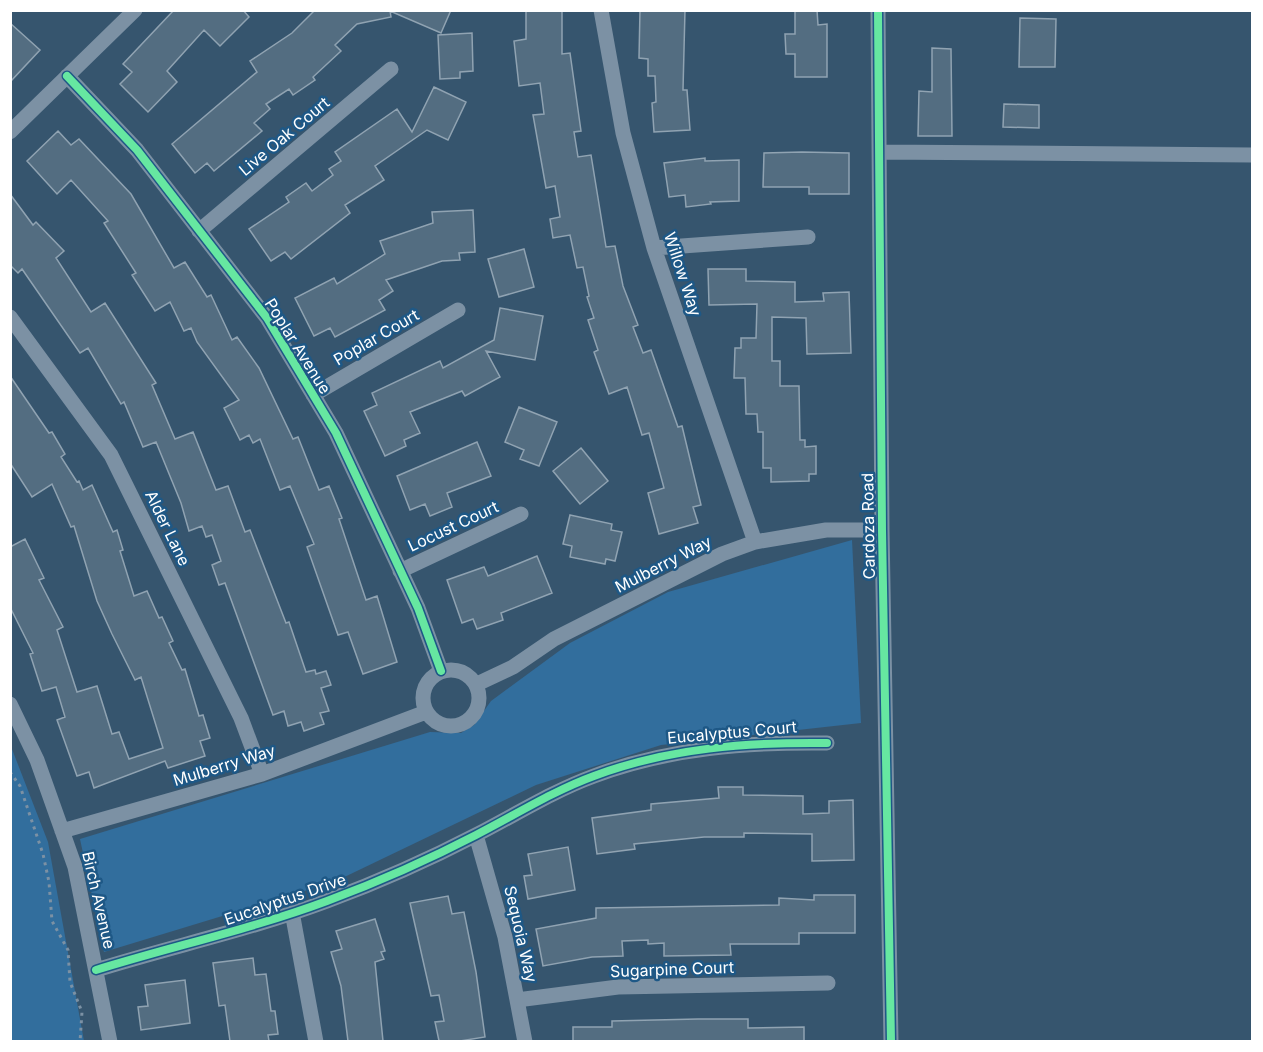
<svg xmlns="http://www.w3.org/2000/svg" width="1263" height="1052" viewBox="0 0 1263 1052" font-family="Inter,sans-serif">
<rect width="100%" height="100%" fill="#36556e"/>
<path fill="#326e9d" d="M852,540L861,723L661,745L536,785L334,882L104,952L80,839L430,732L461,733L474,725L491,701L570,643L668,592Z
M10,744L48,842L84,1041H11Z"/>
<path fill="#536d81" stroke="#90a3b2" stroke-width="1.5" d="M174,10H243L249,17L220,46L204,30L167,71L177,82L148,112L120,84L132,72L123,64Z
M315,10H451L441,33L390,11L391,17L357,24L335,45L341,51L313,77L315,80L293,95L289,89L266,104L270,109L254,123L262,131L214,171L207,163L195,173L172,144L257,72L250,61L292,33Z
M526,10H562V54L570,53L581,131L574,132L578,157L591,155L606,247L615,246L623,286L638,325L633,327L643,353L651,350L678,427L682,426L701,505L693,507L698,523L659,534L648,493L664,488L649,433L642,435L627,387L609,394L594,352L598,350L588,320L594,318L587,297L589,296L583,267L577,268L570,235L553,238L550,219L560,217L555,186L546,188L533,115L544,114L540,83L519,86L514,41L526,39Z
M640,10H685L683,90H687L690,130L654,132L652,103L656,102L655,76H648V59L639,58Z
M795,10H817L818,25L827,24V77H795V54H786L785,34H795Z
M1020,18L1056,19L1055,67H1019Z
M10,23L40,50L10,82Z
M472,33L473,71L460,72V78L440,79L438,35Z
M932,48L951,49L952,136H918L919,91L932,92Z
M434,87L466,102L448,140L427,130L375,166L384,180L345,205L350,213L291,259L285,252L271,261L249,229L289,202L286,197L306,183L312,191L333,175L329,169L341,161L335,152L397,109L412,132Z
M1004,104L1039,105V128L1003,127Z
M58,131L71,145L79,139L131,194L174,268L185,262L207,297L211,295L232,340L237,337L259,368L293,439L298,437L319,490L329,486L342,518L339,519L366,600L377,596L397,662L363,674L348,632L338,635L307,547L314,544L290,486L280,490L260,439L253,443L249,435L240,440L224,408L239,400L197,342L191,328L184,331L170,302L155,311L132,275L136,273L104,223L108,221L71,180L57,194L27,161Z
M802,152L849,153V194H809V187H763L764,153Z
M705,158V161L739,160V201L710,202L711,204L686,207L685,195L669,197L664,163Z
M10,194L33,225L36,222L64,251L56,258L91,312L105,303L156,383L152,385L175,439L193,432L216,490L228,486L245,532L250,530L286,623L289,622L306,672L315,670L316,674L326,671L331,685L321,688L329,711L320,713L324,724L304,731L301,722L288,726L284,711L273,715L225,583L219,585L212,565L221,561L212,535L206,537L202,526L189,531L181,503L156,442L143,447L124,402L121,404L88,348L80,353L22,269L18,273L10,265Z
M473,210L475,252L459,253L460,260L442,261L386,280L393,291L379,300L385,310L335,337L330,328L314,336L295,298L334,278L337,284L385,254L380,241L433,223L432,212Z
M524,249L534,287L499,297L488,259Z
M708,269H746V281L795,282V302L824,301L823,293L849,292L851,353L807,354L806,318L772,317V361H780V386H799L800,440H805V447L816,446V474H809V481L771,482V468H763V432H758L757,414H746L745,378H734L735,348H741V338H756L757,304L709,305Z
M500,308L543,316L535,360L486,351L500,377L465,396L462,391L410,412L420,433L404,440L406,446L385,456L364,411L377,405L372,393L440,361L443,368L494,340Z
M10,376L49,433L52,432L65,454L61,457L77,482L79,481L83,490L92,485L113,532L117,530L123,550L120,551L134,596L147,591L159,618L162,617L173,641L169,643L182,670L185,669L199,716L203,715L210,738L200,741L205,756L168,768L165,761L94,788L89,772L77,776L57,720L65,717L56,687L42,691L30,654L33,653L10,607V547L25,539L44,578L39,580L63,627L57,630L77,692L97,686L112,734L119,732L129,759L163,748L141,677L135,680L112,634L97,601L74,526L71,527L52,484L32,497L10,463Z
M519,407L557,422L539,466L520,459L524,450L505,442Z
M477,442L491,476L447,493L452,507L430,516L425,504L410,510L397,476Z
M581,448L608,481L580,504L553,471Z
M570,515L612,524L611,530L622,532L615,561L606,559L605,564L570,557L572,546L563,544Z
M537,556L552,593L501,613L503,620L477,629L473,619L462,623L447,580L484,567L488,576Z
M718,787H743V795L803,796V814L829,813V801L853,800L854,860L812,861V834L744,833V837H704L634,844L635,849L597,854L592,818L651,810V804L719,798Z
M568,847L575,890L528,899L524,876L532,875L528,854Z
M814,895H855V933H799V944H730L731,955L664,956V943L648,944V940L622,941L623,956L592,957L543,966L536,929L596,918V908L779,905V898L814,900Z
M448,896L452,914L464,912L476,972L485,1037L460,1041H439L435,1022L444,1021L439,995L431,996L410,903Z
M375,919L385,951L381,952L384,959L375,962L383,1041H348L341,986L331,952L342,949L336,931Z
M253,958L255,975L266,974L271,1011H275L278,1034L268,1035L269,1041H230L225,1005L219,1006L213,963Z
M185,980L190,1023L141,1030L138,1007L148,1006L145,985Z
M698,1019H748V1028L804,1027V1041H573V1027H612V1021Z"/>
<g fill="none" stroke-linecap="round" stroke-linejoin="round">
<path stroke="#7c91a4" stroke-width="3" stroke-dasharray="3 4.5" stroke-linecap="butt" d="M10,772L20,786L43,854L49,882L52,921L68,950L70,982L82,1012L80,1042"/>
<path stroke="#7c91a4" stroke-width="15" d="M601,10L623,133L654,248L755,542
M878,10L882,530L891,1042
M67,76L137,150L267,318L336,433L418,608L441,671
M10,132L135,10
M879,152L1252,155
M199,231L391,69
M654,248L808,237
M10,317L111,455L241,718L262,774
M313,395L458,310
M400,571L521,514
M423 698a28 28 0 1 1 56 0a28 28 0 1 1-56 0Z
M477,684L513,667L554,639L722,554L755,542L826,530H882
M10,704L37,760L75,867L110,1042
M62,831L262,774L426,712
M476,835L505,937L525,1042
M292,912L316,1042
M96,970C173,946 252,929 327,901C378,882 428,860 476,835C515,815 553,791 594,776C668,748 749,742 827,743
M517,1000L618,987L828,983"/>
<g stroke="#1e5886" stroke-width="11">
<path id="cycleway" d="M878,10L882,530L891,1042
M67,76L137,150L267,318L336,433L418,608L441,671
M96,970C173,946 252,929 327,901C378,882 428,860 476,835C515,815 553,791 594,776C668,748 749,742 827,743"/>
</g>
<use href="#cycleway" stroke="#66e7a1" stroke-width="8"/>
</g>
<g text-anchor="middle" stroke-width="5" stroke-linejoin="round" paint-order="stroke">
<g font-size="16" fill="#fff" stroke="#1e5886">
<text transform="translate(284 136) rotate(-40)" y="6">Live Oak Court</text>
<text transform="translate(683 274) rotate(72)" y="6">Willow Way</text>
<text transform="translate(376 337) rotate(-30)" y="6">Poplar Court</text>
<text transform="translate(298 346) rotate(58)" y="6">Poplar Avenue</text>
<text transform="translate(453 526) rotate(-25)" y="6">Locust Court</text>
<text transform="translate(868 526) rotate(-91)" y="6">Cardoza Road</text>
<text transform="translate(168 528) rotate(64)" y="6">Alder Lane</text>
<text transform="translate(663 564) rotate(-27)" y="6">Mulberry Way</text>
<text transform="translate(732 732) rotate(-5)" y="6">Eucalyptus Court</text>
<text transform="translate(224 765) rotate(-17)" y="6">Mulberry Way</text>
<text transform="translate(285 899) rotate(-19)" y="6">Eucalyptus Drive</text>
<text transform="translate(99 900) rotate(77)" y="6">Birch Avenue</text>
<text transform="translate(521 934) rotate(77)" y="6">Sequoia Way</text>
<text transform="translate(672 969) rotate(-2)" y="6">Sugarpine Court</text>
</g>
</g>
<rect width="1263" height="1052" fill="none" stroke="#ffffff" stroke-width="24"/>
</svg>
